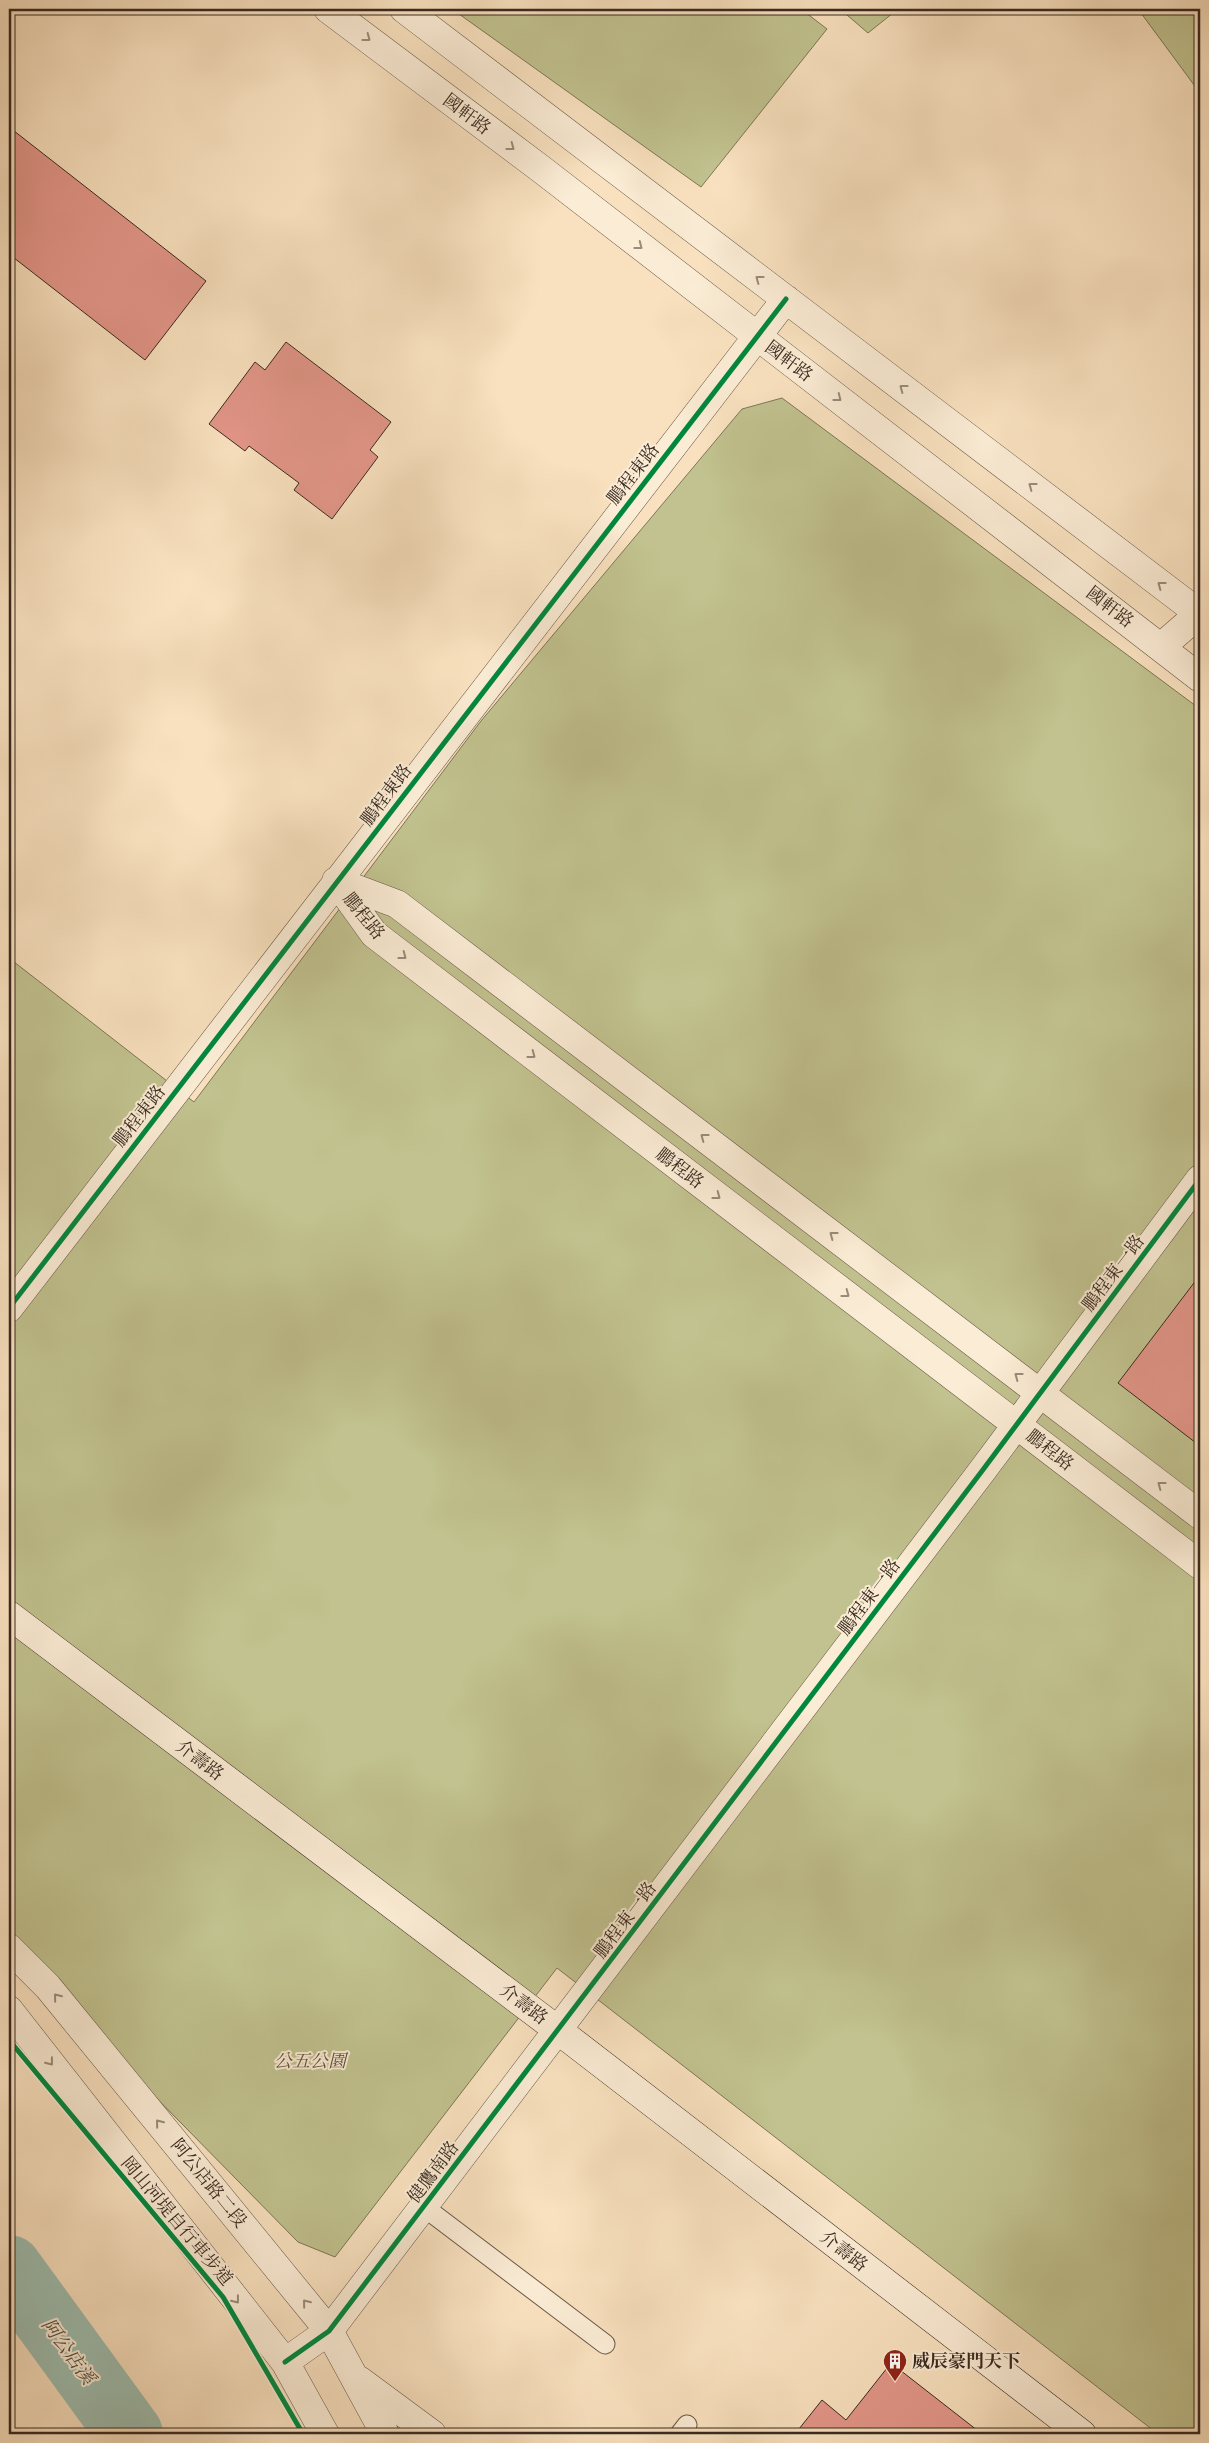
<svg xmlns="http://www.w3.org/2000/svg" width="1209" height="2443" viewBox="0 0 1209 2443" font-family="Cardo,'Noto Serif TC',serif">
<rect width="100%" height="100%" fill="#f9e1bf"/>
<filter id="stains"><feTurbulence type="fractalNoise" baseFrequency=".004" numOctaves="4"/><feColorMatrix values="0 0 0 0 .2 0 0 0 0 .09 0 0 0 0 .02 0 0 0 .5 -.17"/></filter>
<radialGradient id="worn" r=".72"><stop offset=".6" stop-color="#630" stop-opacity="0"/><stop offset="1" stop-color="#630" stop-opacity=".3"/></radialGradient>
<path fill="#c1c28f" stroke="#7d7658" d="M452,9H801L827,29L701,187Z
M840,9H898L868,33Z
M1138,9H1200V93Z
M782,398L1200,709V2434H1158L557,1968L335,2257L298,2242L9,1948V958L194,1102L481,721L742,409Z"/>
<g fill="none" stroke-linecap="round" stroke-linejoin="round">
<path stroke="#9ebeb0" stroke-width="66" d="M9,2268L130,2434"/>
</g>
<path fill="#e39689" stroke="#392a20" d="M9,127L206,281L145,360L9,254Z
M286,342L391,422L370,450L378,457L332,519L294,490L299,483L249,446L245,451L209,424L255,362L265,370Z
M1200,1275V1446L1118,1383Z
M891,2363L982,2434H795L822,2400L846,2420Z"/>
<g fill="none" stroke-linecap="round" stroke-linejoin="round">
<g stroke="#695848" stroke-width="21">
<path id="lane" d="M424,2207L605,2344
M680,2434L687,2425"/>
</g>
<g stroke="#695848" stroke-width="29">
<path id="street" d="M328,9L541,169L1200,678
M404,9L1200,614
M1161,647L1200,613
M336,881L374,934L1200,1565
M336,881L397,904L1200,1515
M9,1308L786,299
M9,1948L48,1987L329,2331L385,2434
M9,2010L285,2362L325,2434
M285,2362L329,2331L982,1471L1200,1179
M359,2380L432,2434"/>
</g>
<g stroke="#392a20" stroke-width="29">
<path id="secondary" d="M9,1615L559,2031L1082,2434"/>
</g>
<use href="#lane" stroke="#fbecd5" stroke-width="19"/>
<use href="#street" stroke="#fbecd5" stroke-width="28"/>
<use href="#secondary" stroke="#fbecd5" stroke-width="28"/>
<g stroke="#fbecd5" stroke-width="8">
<path id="cycleway" d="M9,1308L786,299
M9,2040L223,2297L303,2434
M285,2362L329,2331L982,1471L1200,1179"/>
</g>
<use href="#cycleway" stroke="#00873e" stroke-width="5"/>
</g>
<defs><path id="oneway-chevron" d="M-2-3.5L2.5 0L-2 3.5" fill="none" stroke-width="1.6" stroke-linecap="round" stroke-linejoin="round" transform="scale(1.25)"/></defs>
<g stroke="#9a8b7a">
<use href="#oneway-chevron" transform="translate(367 38) rotate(37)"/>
<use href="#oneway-chevron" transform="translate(511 147) rotate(37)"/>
<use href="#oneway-chevron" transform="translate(639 246) rotate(38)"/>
<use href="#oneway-chevron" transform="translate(759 279) rotate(-143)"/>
<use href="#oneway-chevron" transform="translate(903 388) rotate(-143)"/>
<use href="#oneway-chevron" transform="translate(838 398) rotate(38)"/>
<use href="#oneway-chevron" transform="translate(1032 486) rotate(-143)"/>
<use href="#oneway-chevron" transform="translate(1161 585) rotate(-143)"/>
<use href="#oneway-chevron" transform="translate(403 956) rotate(37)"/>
<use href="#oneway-chevron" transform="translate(532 1055) rotate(37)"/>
<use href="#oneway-chevron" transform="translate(704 1137) rotate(-143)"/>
<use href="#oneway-chevron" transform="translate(717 1196) rotate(37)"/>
<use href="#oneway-chevron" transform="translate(833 1235) rotate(-143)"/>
<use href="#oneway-chevron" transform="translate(846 1294) rotate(37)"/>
<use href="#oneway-chevron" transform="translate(1018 1376) rotate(-143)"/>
<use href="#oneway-chevron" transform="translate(1161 1485) rotate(-143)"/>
<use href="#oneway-chevron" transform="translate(57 1997) rotate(-129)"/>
<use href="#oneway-chevron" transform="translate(50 2062) rotate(52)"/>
<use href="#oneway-chevron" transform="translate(159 2123) rotate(-129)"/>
<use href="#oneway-chevron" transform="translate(236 2300) rotate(52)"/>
<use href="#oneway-chevron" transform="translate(306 2303) rotate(-129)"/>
</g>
<defs>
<g id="building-pin" transform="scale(1.25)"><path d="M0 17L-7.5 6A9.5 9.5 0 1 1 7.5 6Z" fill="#8f2418" stroke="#fbecd5"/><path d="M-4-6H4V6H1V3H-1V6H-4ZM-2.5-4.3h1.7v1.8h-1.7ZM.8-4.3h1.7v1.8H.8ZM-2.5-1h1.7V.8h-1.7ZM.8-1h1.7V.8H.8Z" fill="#fff"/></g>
</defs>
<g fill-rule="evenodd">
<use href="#building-pin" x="895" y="2361"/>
</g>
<g text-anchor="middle" stroke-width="4" stroke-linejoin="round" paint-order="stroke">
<g font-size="18" fill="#392a20" stroke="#fbecd5">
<text transform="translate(467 114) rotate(37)" y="6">國軒路</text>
<text transform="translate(789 361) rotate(37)" y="6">國軒路</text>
<text transform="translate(633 474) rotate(-52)" y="6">鵬程東路</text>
<text transform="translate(1110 607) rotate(38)" y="6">國軒路</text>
<text transform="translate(386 795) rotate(-53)" y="6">鵬程東路</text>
<text transform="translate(364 916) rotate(51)" y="6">鵬程路</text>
<text transform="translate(139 1116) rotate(-52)" y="6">鵬程東路</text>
<text transform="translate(680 1168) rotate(37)" y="6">鵬程路</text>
<text transform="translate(1113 1273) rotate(-53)" y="6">鵬程東一路</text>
<text transform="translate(1050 1450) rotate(38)" y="6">鵬程路</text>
<text transform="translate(869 1597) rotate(-53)" y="6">鵬程東一路</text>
<text transform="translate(200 1760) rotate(37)" y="6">介壽路</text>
<text transform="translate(625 1920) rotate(-53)" y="6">鵬程東一路</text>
<text transform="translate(524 2004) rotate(37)" y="6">介壽路</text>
<text transform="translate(433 2172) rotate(-53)" y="6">健鷹南路</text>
<text transform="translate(209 2183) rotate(51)" y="6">阿公店路二段</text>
<text transform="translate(177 2221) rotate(50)" y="6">岡山河堤自行車步道</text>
<text transform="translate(844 2251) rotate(38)" y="6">介壽路</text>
</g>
<g font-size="18" font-style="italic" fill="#5b503c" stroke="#fbecd5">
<text x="310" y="2067">公五公園</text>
</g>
<g font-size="18" font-weight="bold" fill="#392a20" stroke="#fbecd5" text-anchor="start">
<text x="912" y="2367">威辰豪門天下</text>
</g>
<g font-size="19" font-style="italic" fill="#524f44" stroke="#fbecd5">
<text transform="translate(69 2351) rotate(54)" y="7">阿公店溪</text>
</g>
</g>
<rect width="1209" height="2443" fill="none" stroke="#f9e1bf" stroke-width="30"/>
<rect x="10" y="10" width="1189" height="2423" fill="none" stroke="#392a20" stroke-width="2.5"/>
<rect x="15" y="15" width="1179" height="2413" fill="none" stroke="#392a20"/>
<rect width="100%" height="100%" filter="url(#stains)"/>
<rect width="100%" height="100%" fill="url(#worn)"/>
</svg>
